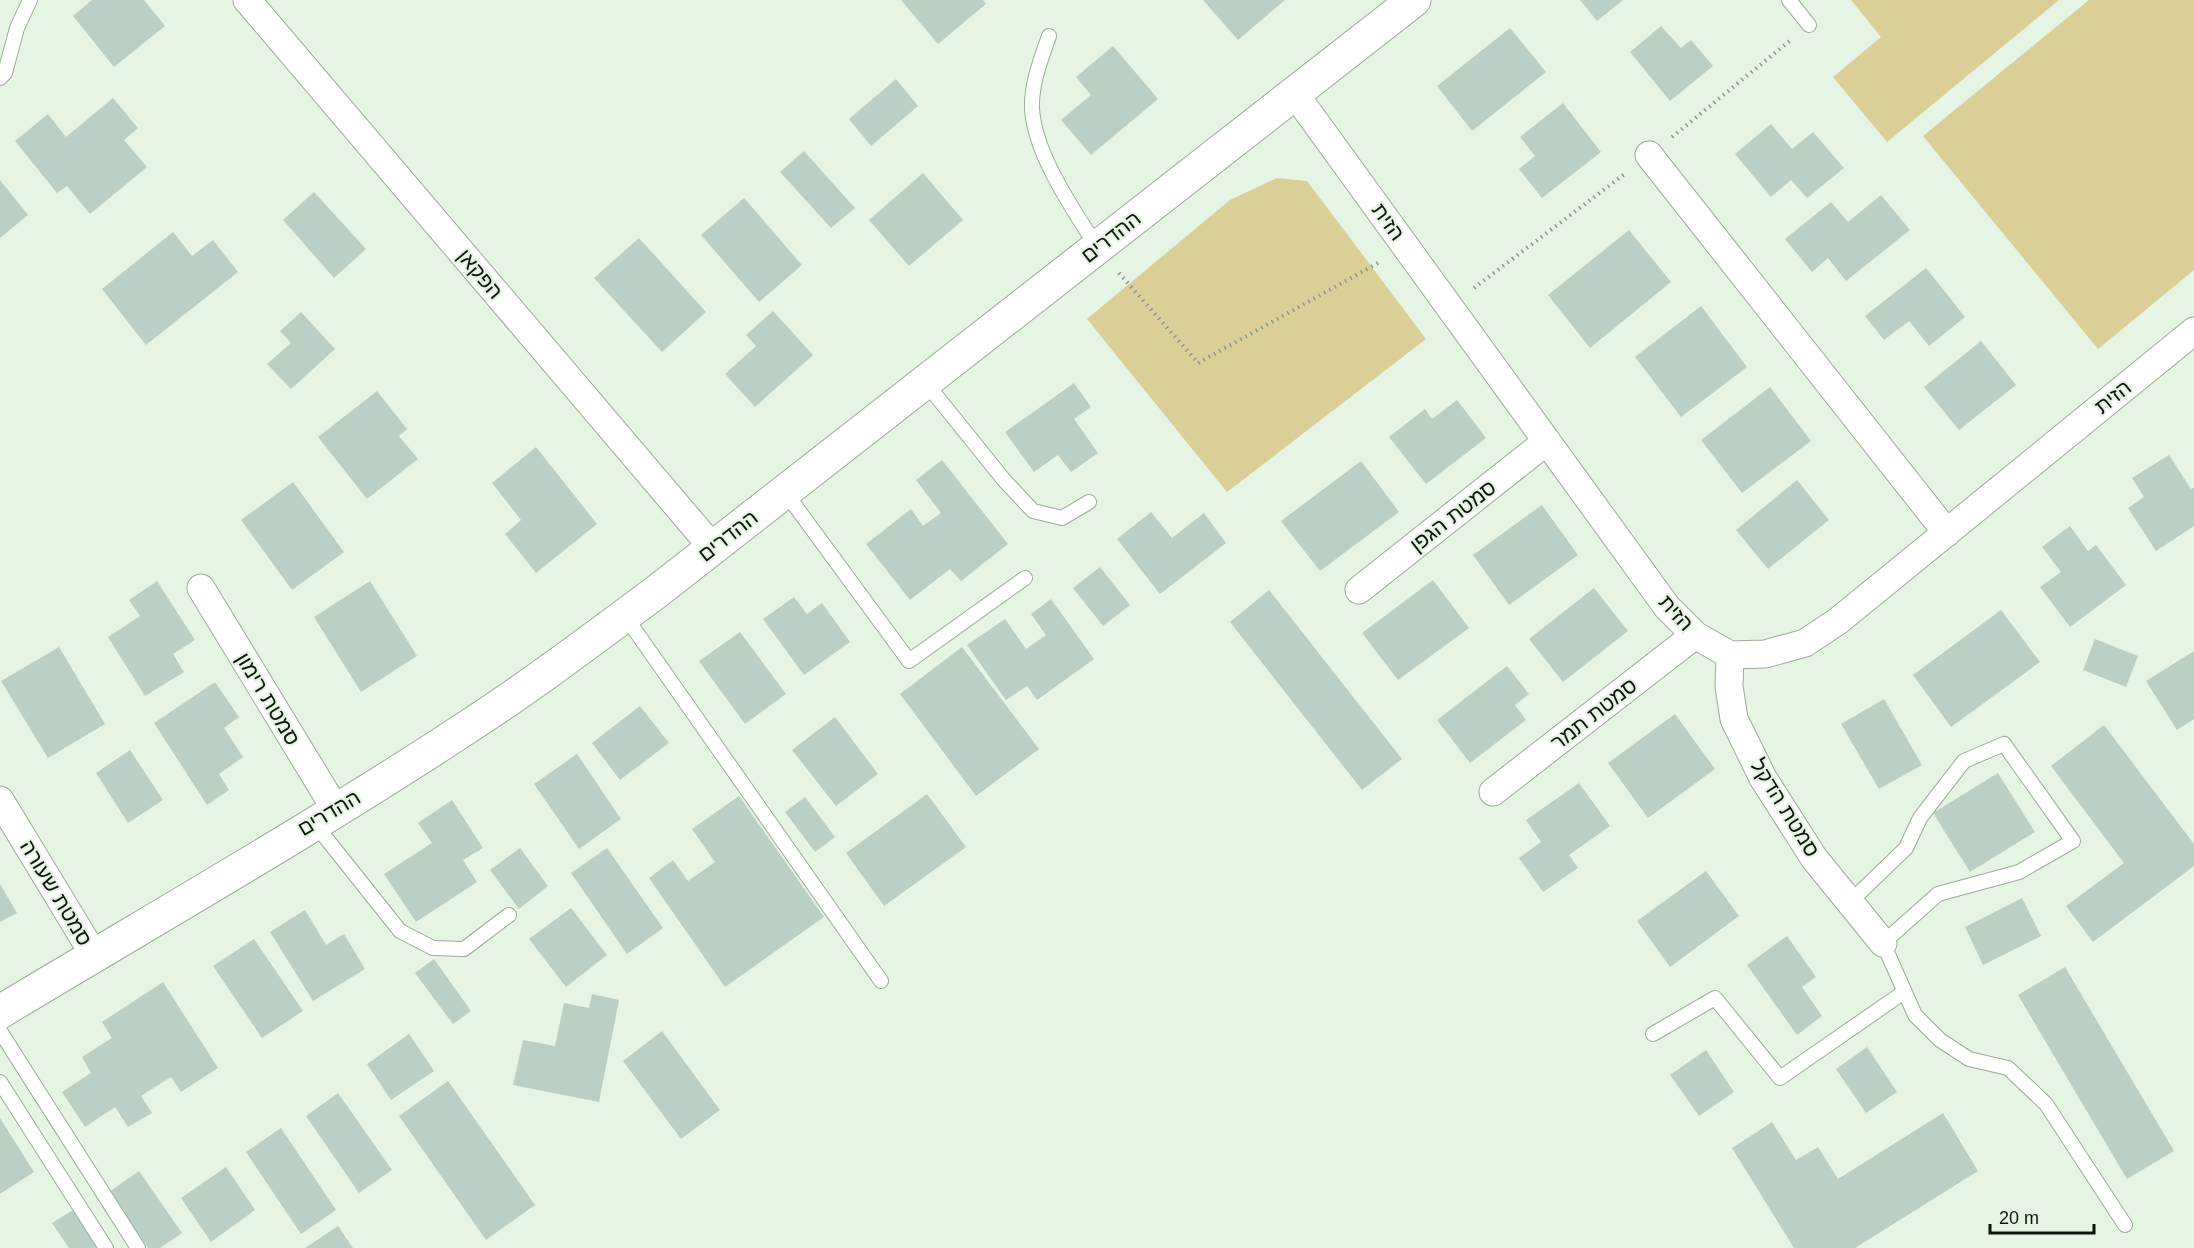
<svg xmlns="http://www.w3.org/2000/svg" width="2194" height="1248" viewBox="0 0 2194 1248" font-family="Helvetica,'Noto Sans Hebrew',sans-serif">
<rect width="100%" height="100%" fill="#e6f4e3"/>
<path fill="#dbce97" d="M1851,0H2059L1887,142L1833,77L1881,37Z
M2089,0H2194V270L2098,349L1923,136Z
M1277,178L1307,181L1426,339L1227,492L1087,319L1230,200Z"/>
<path fill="#bad0c4" d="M92,0H144L165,26L114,67L73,16Z
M901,0H983L986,4L938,44Z
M1203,0H1285L1238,40Z
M1580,0H1623L1597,21Z
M1661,26L1681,48L1691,40L1713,66L1670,101L1630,52Z
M1510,28L1546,72L1472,131L1437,86Z
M1113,46L1158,99L1091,155L1061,120L1091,95L1076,77Z
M896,79L918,106L871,146L849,119Z
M113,98L138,128L124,140L147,167L90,214L67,186L57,193L15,141L48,114L66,137Z
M1563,103L1601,152L1542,198L1519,169L1535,156L1520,137Z
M1771,124L1792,149L1813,132L1844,168L1807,198L1791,180L1771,197L1735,154Z
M804,151L855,208L831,228L780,172Z
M923,173L963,220L909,266L869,220Z
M0,180L28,215L0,238Z
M314,192L366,249L334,278L283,220Z
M1881,195L1910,230L1846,281L1828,258L1812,272L1785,239L1831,202L1848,222Z
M744,198L802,265L759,302L701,235Z
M1629,230L1671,282L1590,348L1548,295Z
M173,232L192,256L213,240L238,272L146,345L102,289Z
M639,238L706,312L662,352L594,278Z
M1926,268L1965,317L1929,346L1909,321L1884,340L1865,316Z
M1701,306L1747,367L1681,417L1635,357Z
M773,311L813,355L755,407L725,374L756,346L746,335Z
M301,312L335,349L291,389L267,364L291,343L280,331Z
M1981,341L2016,385L1959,430L1924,387Z
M1074,383L1091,407L1074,419L1098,453L1071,472L1058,455L1034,472L1005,432Z
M1770,387L1811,441L1742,493L1701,440Z
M377,391L407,429L399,436L418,459L367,499L318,437Z
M1457,400L1486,438L1426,484L1389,437L1425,409L1432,419Z
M536,447L597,524L536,573L505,534L521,520L492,483Z
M2169,455L2191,489L2194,488V526L2156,551L2128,508L2144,497L2132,478Z
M942,460L1008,544L961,581L950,569L910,600L866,544L911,509L923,526L941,513L916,480Z
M1361,461L1399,512L1320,571L1281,521Z
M1797,480L1829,520L1768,569L1736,530Z
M293,482L344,552L292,590L241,520Z
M1542,505L1578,555L1509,605L1473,555Z
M1151,512L1172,538L1204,513L1226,543L1160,594L1117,539Z
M2070,526L2088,551L2096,545L2126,585L2070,627L2040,587L2061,572L2042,547Z
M1100,567L1130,605L1103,626L1073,588Z
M1433,580L1469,628L1398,680L1362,633Z
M157,581L195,640L173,654L184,672L145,696L108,637L140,616L129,600Z
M370,581L417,656L361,692L314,617Z
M1594,588L1628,631L1563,682L1529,639Z
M1269,590L1402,759L1362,790L1230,622Z
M794,597L807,614L822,603L850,642L804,675L763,619Z
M1051,599L1094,659L1037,700L1027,686L1006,700L967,645L1005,619L1026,649L1046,635L1031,614Z
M2001,610L2040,662L1951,727L1913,675Z
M740,632L786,694L745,724L699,661Z
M2095,639L2138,656L2126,687L2083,670Z
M59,647L105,724L48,758L1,681Z
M962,647L1039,749L976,796L900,694Z
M2194,651V719L2177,730L2146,681Z
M1507,666L1529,694L1515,705L1526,720L1470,763L1437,720Z
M215,682L239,717L224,728L243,757L219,774L229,790L207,805L154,723Z
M1884,699L1922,765L1879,789L1841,724Z
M640,706L669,743L620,780L592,743Z
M1675,714L1715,769L1648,818L1608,763Z
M835,717L878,774L836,806L792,750Z
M2104,725L2194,844V866L2093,942L2066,906L2124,863L2051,766Z
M130,750L163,800L128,823L96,773Z
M577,754L621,819L579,849L534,784Z
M1998,773L2035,832L1970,872L1933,813Z
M1579,783L1610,826L1569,855L1578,868L1543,892L1519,858L1541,842L1526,820Z
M927,794L966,847L884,906L846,853Z
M739,796L824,917L725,987L649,878L673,860L688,881L715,862L692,829Z
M805,797L835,837L815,852L785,812Z
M452,800L483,848L463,860L477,882L416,922L384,874L432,843L418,823Z
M520,848L548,886L519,909L490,870Z
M607,848L663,928L627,954L571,873Z
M1706,871L1739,916L1670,967L1637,921Z
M0,884L17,913L0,922Z
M2022,898L2041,936L1983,965L1965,927Z
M571,908L607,955L566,987L529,939Z
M305,910L326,945L344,934L365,969L313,1001L270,932Z
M1787,936L1816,977L1802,987L1822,1016L1797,1035L1747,965Z
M254,939L303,1011L262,1038L213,966Z
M434,959L471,1011L453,1024L415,973Z
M2065,967L2174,1151L2127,1179L2018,995Z
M163,982L218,1068L181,1092L171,1077L141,1096L152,1113L128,1127L115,1107L85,1127L62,1092L91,1073L82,1057L112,1038L102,1022Z
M592,994L619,1000L599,1102L513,1085L523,1040L555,1046L564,1003L589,1008Z
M662,1031L720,1110L681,1139L623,1061Z
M409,1034L434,1071L391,1100L367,1064Z
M1867,1047L1897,1092L1866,1113L1836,1069Z
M1706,1050L1734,1092L1699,1116L1670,1075Z
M448,1081L535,1205L486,1240L399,1116Z
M338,1093L392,1170L359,1193L306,1116Z
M1943,1113L1978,1171L1855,1248H1794L1732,1148L1772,1122L1796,1160L1818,1147L1838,1179Z
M0,1118L34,1172L0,1194Z
M281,1128L336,1210L301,1234L246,1152Z
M226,1167L255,1210L211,1242L181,1198Z
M139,1171L182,1233L160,1248H148L109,1192Z
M78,1207L104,1248H69L52,1223Z
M338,1226L353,1248H305Z"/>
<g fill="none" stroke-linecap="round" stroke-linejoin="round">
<g stroke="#9dab9a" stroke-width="16">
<path id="service" d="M1789,0L1809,25
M1049,36C1041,59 1031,84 1032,109C1035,155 1073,209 1097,247
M0,78L5,73L17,28L30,0
M925,382L1004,480L1033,511L1062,518L1089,502
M785,492L909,661L1025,578
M625,616L881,981
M314,823L400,931L433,948L464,949L509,915
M1850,902L1906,848L1920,818L1964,761L2004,744L2073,841L2019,872L1938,894L1883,943L1915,1015L1940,1040L1969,1059L2008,1068L2046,1104L2125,1225
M0,1031L138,1248
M1653,1034L1715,998L1780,1078L1904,992
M0,1082L106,1248"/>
</g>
<g stroke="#9dab9a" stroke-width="29">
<path id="minor" d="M247,0L713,548
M1295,94L1667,607L1695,635L1730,655L1765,654L1805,643L1838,621L2194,331
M1649,155L1947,533
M201,588L336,810
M1359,590L1547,441
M1730,655L1729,686L1734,719L1763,778L1814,858L1883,943
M1493,792L1695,635
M0,800L94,955"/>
</g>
<g stroke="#9dab9a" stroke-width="35">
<path id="tertiary" d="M0,1012C156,918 314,828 466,728C531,686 593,639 655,593L1414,0"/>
</g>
<path stroke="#8c978a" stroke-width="4" stroke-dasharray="1.5 4.5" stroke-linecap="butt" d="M1672,137L1792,39
M1119,273L1198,363L1378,263
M1474,288L1626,173"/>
<use href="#service" stroke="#fff" stroke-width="14"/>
<use href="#minor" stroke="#fff" stroke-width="27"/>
<use href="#tertiary" stroke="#fff" stroke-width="33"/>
</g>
<g text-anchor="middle" stroke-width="4.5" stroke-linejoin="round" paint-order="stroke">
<g font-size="21" fill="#0e130d" stroke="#e6f4e3">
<text transform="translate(1388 222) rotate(54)" y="7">הזית</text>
<text transform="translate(1111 237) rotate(-38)" y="7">ההדרים</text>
<text transform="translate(480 274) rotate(50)" y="7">הפקאן</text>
<text transform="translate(2113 397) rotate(-39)" y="7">הזית</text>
<text transform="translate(1453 516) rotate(-38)" y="7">סמטת הגפן</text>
<text transform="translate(728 536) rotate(-38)" y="7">ההדרים</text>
<text transform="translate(1676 613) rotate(48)" y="7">הזית</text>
<text transform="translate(268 699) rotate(59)" y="7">סמטת רימון</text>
<text transform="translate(1594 714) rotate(-38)" y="7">סמטת תמר</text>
<text transform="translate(1785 808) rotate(58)" y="7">סמטת הדקל</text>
<text transform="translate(329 813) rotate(-31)" y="7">ההדרים</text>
<text transform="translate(56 893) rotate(59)" y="7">סמטת שעורה</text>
</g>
</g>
<path d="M1990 1224v9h104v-9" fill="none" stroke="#0e130d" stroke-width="3"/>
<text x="1999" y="1224" font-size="18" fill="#0e130d" stroke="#e6f4e3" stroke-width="4.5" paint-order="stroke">20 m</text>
</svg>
